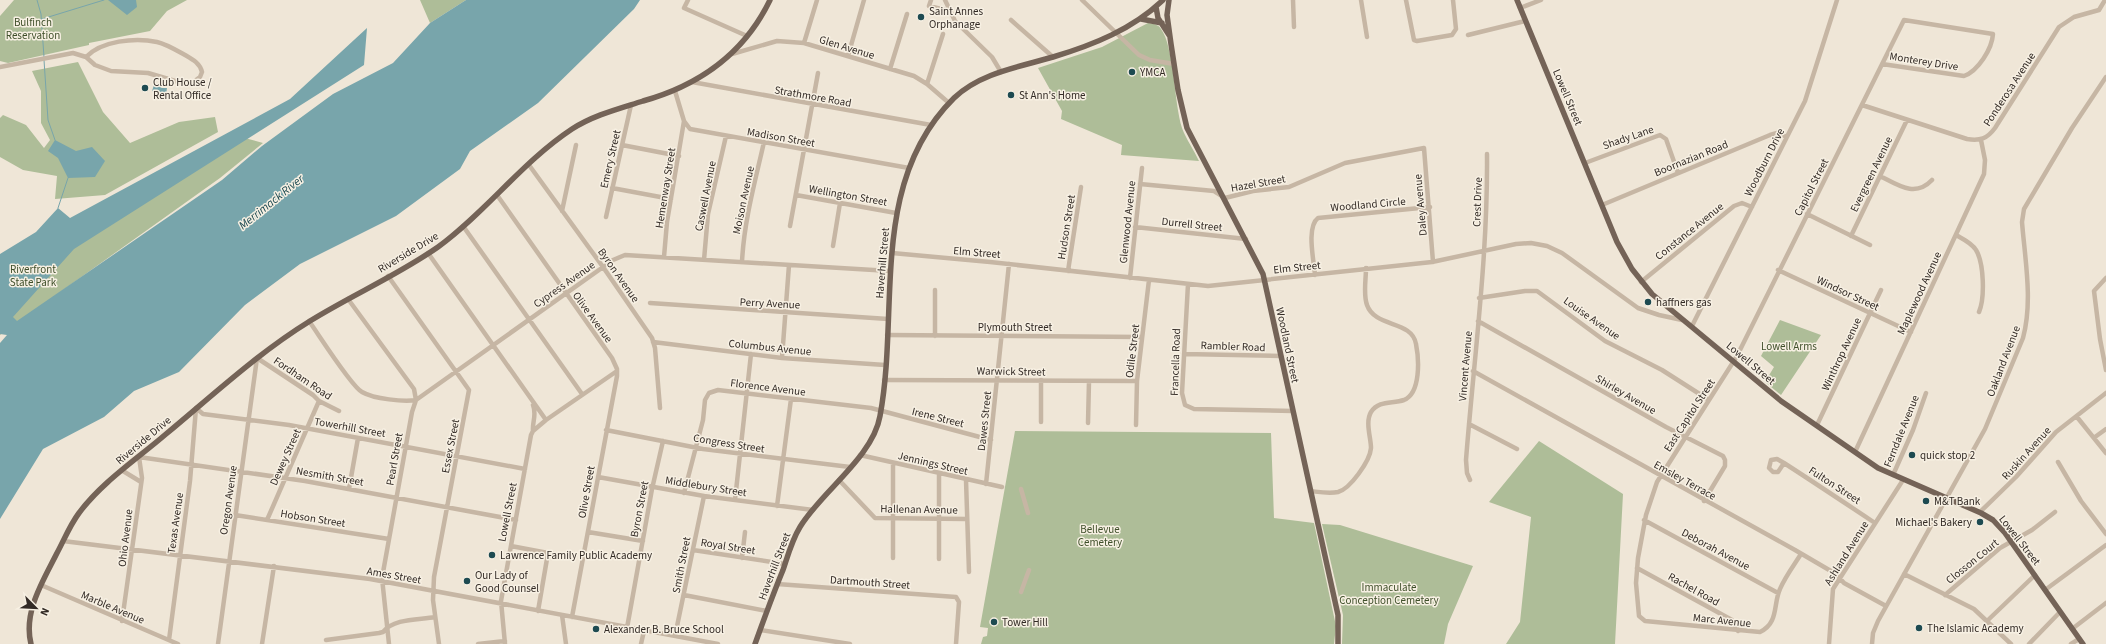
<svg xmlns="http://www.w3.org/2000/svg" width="2106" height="644" viewBox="0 0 2106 644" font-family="'Source Sans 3',sans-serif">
<rect width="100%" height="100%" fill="#efe6d7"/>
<path fill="#aebd98" d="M14,0H187L167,11L150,31L89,43V45L8,63L0,61V16Z
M420,0H466L430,23Z
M1148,23C1153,24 1158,24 1161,29C1174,46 1174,103 1182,128C1186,139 1194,150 1199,161L1121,155L1122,145L1061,119L1062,111L1038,68L1102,47Z
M78,62L103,112L130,143L179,122L215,117L218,132L105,195L55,199L57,176L23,170L0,157V118L3,115L26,125L44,148L50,140L41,123V91L32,71Z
M230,134L263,143L220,178L0,335V262Z
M1780,320L1821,335L1781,395L1765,382L1774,367L1761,356Z
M1015,431L1271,433L1274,518L1314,523L1336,626L1334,644H981L983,637L987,636L988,628L980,627Z
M1539,441L1623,494L1615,644H1506L1520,622L1531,517L1489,502Z
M1322,524L1340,525L1473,566L1448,624L1444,644H1342L1343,615Z"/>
<path fill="#78a5ab" d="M108,0H136L137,7L127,15Z
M466,0H640L634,9L538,103L470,151L460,169L396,216L300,264L245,305L179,372L134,391L104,417L43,449L0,519V343L7,335L0,334V254L36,232L58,208L70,218L290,99L367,28L364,65L74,249L13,317L17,321L222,180L262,146L333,94L393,63L430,23Z
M154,85L157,84L162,88H167L166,95L152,91Z
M55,140L76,151L92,147L105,161L95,177L68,178L58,158L48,151Z"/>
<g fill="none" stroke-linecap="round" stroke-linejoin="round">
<path stroke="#78a5ab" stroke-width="1" d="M37,0L41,14L44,57
M42,19L104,0
M44,60L48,120L55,140
M58,208L68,178"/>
<path stroke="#c6b6a4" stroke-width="4.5" d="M688,0L684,8L747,36
M931,0L929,6L949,11
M945,0L955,21L992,57L1001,72
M1082,0L1139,55L1150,60L1174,64
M1293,0L1294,27
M1361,0L1367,37
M1406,0L1414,40L1417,41L1452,35L1456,29L1453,0
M1520,8L1541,0
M1011,20L1053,57
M1468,35L1525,21
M804,43L817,0
M732,54L777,41L804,43L914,76L927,84L949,103
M848,56L864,0
M0,67L73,53L86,57L95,65L111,71L148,73L182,83H192L200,77L202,72C200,63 192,59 185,55C176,50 166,44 157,42C135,37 101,41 86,57
M890,69L907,14
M692,82L931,125
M927,84L943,34
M675,91L684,121L690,129L909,168
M1862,105L1967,139C1980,141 1987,139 1995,128L2059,27L2074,17L2099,10L2105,0
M622,145L679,156
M1585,163L1660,135L1666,139L1678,173
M529,165L603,267L652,338L655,348L660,408
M1880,176C1898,185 1915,198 1932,180
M1140,184L1214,191L1225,198L1253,191L1289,187L1345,163L1424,148L1433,262
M612,188L671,199
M497,195L612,358L617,369V376L572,617
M796,195L896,213
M1602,205L1770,135L1777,133L1787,137
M562,211L576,145
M1807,214L1870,245
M606,217L631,105
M463,226L582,394
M790,226L818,73
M1135,227L1246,239
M1956,235C1963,239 1972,243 1976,250C1984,263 1985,298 1979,312
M1851,236L1907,120
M833,246L840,203
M428,253L546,420L533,431L531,435L501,601L505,644
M892,253L990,262L1208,286L1432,262L1516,244L1531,243L1547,246L1562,253L1638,308L1659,315L1682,320
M664,257L667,222L684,121
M704,260L708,214L726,136
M742,262C744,221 755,182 764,142
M1778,270L1911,332
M1068,271L1081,187
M1315,275C1314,261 1306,227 1318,218L1430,207
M388,276L469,390L434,577L433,600L439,644
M1130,278L1142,168
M2106,278L2094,291L2100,339L2106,370
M1641,282L1734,206L1742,203L1752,207
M1188,284L1182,393L1185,405L1194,409L1293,411
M935,290V336
M1479,298L1525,291H1537L1605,341L1662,370L1709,400
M348,299L414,389L416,400L412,412L382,578L389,644
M650,303L888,319
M309,321C319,335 351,386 362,392C374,399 404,402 416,400L613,260L625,255L890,271
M1478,321L1666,427L1723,456L1725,460V466L1704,501
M1692,326L1805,101L1837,0
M887,335L1142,337
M653,342L782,358L885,365
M1184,354L1281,356
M782,358L789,265
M1473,371L1795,550L1836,574L1844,583L1886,606
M884,380L1137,381
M1041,380V422
M196,408L203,414L289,425L525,469
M2077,417L2106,453
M546,420L617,371
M1088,423L1089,381
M1469,424L1517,449
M1136,425L1137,381L1149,280
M1817,425L1881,290
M606,430L703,449L850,467
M533,431C532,422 537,415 533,405
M2095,437L2106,429
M1855,452L1984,174L1985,160L1981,140
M860,455L1002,487
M2058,462L2081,501L2106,534
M893,463V558
M1784,463L1778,472H1773L1769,468L1771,460L1777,459L1784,463C1815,483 1845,503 1875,523
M123,471L141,482
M939,473V559
M1893,475L1913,430L1926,393
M598,477L704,496L813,510
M839,480L875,518L967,519
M966,480L969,572
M1470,480L1467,473L1466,460C1474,358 1488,256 1487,154
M986,484L1009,264
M349,489L358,438
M1021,489L1028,513
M1310,491C1319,492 1329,494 1338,492C1350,489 1370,461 1371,448C1371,438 1365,422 1371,412C1379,400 1392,404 1404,400C1421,393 1419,359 1416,344C1412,320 1375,328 1367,305C1363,294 1366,280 1366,268
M684,493L703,420L705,400L709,393L718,390L871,408L991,440
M735,500L751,354
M777,506L791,399
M1980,512L2016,477L2056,432L2106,393
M235,515L389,539
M267,520L319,401
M1644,520L1778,593
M588,532L643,541
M63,541L370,579L718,644
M511,546L548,553L538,611
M693,550L785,564
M548,553L559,555
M1801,554C1794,565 1785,577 1780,589C1773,604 1779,623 1760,632L1645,621L1639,616L1636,583L1638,558L1646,515L1657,482L1737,356L1904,20L1993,34C1992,49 1978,71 1964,76L1882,64
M742,558L745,532
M1637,568L1732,620L1738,631
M1904,574L1974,609L2011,644
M777,584L956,597L959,602L956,644
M41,585L178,644
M2045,590L2106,545
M1021,592L1029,570
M684,595L767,611
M1945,595L2000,548L2032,530L2055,512
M562,615L566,644
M122,621L142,478L139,457L305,481L516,520
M1987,621L2035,575
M627,628L652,489L663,441
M2072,629L2106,603
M760,630L850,644
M675,636L704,496
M169,640L190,481L196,408
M326,640L379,633L383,632C394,618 419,620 435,617
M218,644L257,358L313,395L319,401L339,411
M262,644L274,566
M478,644L505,641
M641,644L644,631
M1829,644L1833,589L1903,480
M1872,644L1873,633L1878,621L1985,429L2023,338C2033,301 2025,260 2022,222L2024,209L2072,128L2106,77
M2029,644L2060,612
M2071,644L2079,639"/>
<path stroke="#746357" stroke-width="5.5" d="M1169,0L1167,15L1171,44L1178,90L1187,128L1263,274L1338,615V644
M1517,0L1617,242L1632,269L1652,294L1781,401L1878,468L1981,513L1993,520L2005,533L2083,644
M1156,7L1158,18L1169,35
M1141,19L1162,23
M31,644C23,612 43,581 57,553C64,540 70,525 79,513C102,482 137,459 166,434C213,395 258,353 310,321C352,295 398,275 438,247C486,212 522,162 572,129C594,115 618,109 643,101C700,85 744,54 770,0
M755,644C764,619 773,594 783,570C788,555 792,540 800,527C821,492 873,457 880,416C900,310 868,183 954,98C980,73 1019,67 1053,57C1093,45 1133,29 1163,0"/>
</g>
<g fill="#1d4a51" stroke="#f7f0e3" stroke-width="1.5">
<circle cx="921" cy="17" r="4"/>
<circle cx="1132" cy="72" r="4"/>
<circle cx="145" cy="88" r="4"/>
<circle cx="1011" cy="95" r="4"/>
<circle cx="1648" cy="302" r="4"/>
<circle cx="1912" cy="455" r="4"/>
<circle cx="1926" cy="501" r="4"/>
<circle cx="1980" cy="522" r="4"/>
<circle cx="492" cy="555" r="4"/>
<circle cx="467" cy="581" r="4"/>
<circle cx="994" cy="622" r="4"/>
<circle cx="1919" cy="628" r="4"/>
<circle cx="596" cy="629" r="4"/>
</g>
<g text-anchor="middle" stroke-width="3" stroke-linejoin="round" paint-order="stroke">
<g font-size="11" fill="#322a25" stroke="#f7f0e3" text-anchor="start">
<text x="929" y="15">Saint Annes<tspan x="929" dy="13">Orphanage</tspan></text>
<text x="1140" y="76">YMCA</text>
<text x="153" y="86">Club House /<tspan x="153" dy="13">Rental Office</tspan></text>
<text x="1019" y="99">St Ann's Home</text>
<text x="1656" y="306">haffners gas</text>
<text x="1920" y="459">quick stop 2</text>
<text x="1934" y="505">M&amp;T Bank</text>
<text x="1972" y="526" text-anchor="end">Michael's Bakery</text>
<text x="500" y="559">Lawrence Family Public Academy</text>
<text x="475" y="579">Our Lady of<tspan x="475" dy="13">Good Counsel</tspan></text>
<text x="1002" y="626">Tower Hill</text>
<text x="1927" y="632">The Islamic Academy</text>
<text x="604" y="633">Alexander B. Bruce School</text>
</g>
<g font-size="11" fill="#3f4f2a" stroke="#f7f0e3">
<text x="33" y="26">Bulfinch<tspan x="33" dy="13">Reservation</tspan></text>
<text x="33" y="273">Riverfront<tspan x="33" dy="13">State Park</tspan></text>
<text x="1789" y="350">Lowell Arms</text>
<text x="1100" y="533">Bellevue<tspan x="1100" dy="13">Cemetery</tspan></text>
<text x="1389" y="591">Immaculate<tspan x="1389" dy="13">Conception Cemetery</tspan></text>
</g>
<g font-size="11" fill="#322a25" stroke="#f7f0e3">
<text transform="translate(847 47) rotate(17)" y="4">Glen Avenue</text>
<text transform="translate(1924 61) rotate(9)" y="4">Monterey Drive</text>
<text transform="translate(2009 89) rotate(-57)" y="4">Ponderosa Avenue</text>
<text transform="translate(813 96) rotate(10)" y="4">Strathmore Road</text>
<text transform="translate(1568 97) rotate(67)" y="4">Lowell Street</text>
<text transform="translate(781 137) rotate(10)" y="4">Madison Street</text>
<text transform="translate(1628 137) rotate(-19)" y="4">Shady Lane</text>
<text transform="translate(1691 158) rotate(-22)" y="4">Boornazian Road</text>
<text transform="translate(610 159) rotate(-77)" y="4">Emery Street</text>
<text transform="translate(1764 162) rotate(-63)" y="4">Woodburn Drive</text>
<text transform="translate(1871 174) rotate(-64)" y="4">Evergreen Avenue</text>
<text transform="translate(1258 183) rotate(-10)" y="4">Hazel Street</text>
<text transform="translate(1811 187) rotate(-63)" y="4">Capitol Street</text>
<text transform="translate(665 188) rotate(-81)" y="4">Hemenway Street</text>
<text transform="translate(848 195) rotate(10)" y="4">Wellington Street</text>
<text transform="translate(705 196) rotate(-79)" y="4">Caswell Avenue</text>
<text transform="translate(743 200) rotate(-78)" y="4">Moison Avenue</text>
<text transform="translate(1477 202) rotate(-88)" y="4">Crest Drive</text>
<text transform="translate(1368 204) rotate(-5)" y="4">Woodland Circle</text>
<text transform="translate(1420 205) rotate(-95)" y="4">Daley Avenue</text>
<text transform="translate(1127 222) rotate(-84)" y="4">Glenwood Avenue</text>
<text transform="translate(1192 224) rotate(6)" y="4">Durrell Street</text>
<text transform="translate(1066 227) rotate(-81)" y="4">Hudson Street</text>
<text transform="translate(1689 231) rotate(-39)" y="4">Constance Avenue</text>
<text transform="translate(408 252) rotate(-31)" y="4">Riverside Drive</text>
<text transform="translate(977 252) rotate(5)" y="4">Elm Street</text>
<text transform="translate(882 263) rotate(-85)" y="4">Haverhill Street</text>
<text transform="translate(1297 267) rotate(-6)" y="4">Elm Street</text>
<text transform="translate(619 275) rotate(55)" y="4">Byron Avenue</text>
<text transform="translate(564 284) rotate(-35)" y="4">Cypress Avenue</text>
<text transform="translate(1848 293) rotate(25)" y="4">Windsor Street</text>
<text transform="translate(1919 293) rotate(-65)" y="4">Maplewood Avenue</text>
<text transform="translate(770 303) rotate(3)" y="4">Perry Avenue</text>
<text transform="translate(593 317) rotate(54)" y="4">Olive Avenue</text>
<text transform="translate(1592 318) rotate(35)" y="4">Louise Avenue</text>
<text x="1015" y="331">Plymouth Street</text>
<text transform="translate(1288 345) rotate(78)" y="4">Woodland Street</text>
<text transform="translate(1233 346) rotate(2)" y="4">Rambler Road</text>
<text transform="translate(770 347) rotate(6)" y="4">Columbus Avenue</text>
<text transform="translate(1132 351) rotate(-83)" y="4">Odile Street</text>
<text transform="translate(1841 354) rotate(-65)" y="4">Winthrop Avenue</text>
<text transform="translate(2003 361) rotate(-69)" y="4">Oakland Avenue</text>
<text transform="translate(1175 362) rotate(-88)" y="4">Francella Road</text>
<text transform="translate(1751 363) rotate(40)" y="4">Lowell Street</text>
<text transform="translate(1465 366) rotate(-85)" y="4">Vincent Avenue</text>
<text transform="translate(1011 371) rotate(1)" y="4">Warwick Street</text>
<text transform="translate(303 378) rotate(34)" y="4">Fordham Road</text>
<text transform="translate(768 387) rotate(7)" y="4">Florence Avenue</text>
<text transform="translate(1626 394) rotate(30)" y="4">Shirley Avenue</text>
<text transform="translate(1689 415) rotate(-57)" y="4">East Capitol Street</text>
<text transform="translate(938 417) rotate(14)" y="4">Irene Street</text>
<text transform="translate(984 421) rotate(-84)" y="4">Dawes Street</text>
<text transform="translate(350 427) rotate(10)" y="4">Towerhill Street</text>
<text transform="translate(1901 431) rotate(-68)" y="4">Ferndale Avenue</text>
<text transform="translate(143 440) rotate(-40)" y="4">Riverside Drive</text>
<text transform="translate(729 443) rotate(9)" y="4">Congress Street</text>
<text transform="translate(450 446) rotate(-79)" y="4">Essex Street</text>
<text transform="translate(2026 453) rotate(-48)" y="4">Ruskin Avenue</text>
<text transform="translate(285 457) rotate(-66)" y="4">Dewey Street</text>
<text transform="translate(394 459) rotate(-80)" y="4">Pearl Street</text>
<text transform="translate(933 463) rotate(13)" y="4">Jennings Street</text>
<text transform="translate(330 476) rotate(10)" y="4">Nesmith Street</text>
<text transform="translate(1685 480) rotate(29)" y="4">Emsley Terrace</text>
<text transform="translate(1835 485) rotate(33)" y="4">Fulton Street</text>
<text transform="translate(706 486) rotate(9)" y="4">Middlebury Street</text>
<text transform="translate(586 492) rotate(-80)" y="4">Olive Street</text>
<text transform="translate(228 500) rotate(-82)" y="4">Oregon Avenue</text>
<text transform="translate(639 509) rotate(-79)" y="4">Byron Street</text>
<text transform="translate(919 509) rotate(1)" y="4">Hallenan Avenue</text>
<text transform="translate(507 512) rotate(-79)" y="4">Lowell Street</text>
<text transform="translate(313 518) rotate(9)" y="4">Hobson Street</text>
<text transform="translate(175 523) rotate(-82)" y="4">Texas Avenue</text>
<text transform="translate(125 538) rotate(-83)" y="4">Ohio Avenue</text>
<text transform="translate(2020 540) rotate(52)" y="4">Lowell Street</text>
<text transform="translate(728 546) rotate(9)" y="4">Royal Street</text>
<text transform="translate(1716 549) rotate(28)" y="4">Deborah Avenue</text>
<text transform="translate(1846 553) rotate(-58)" y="4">Ashland Avenue</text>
<text transform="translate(1972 561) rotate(-39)" y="4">Closson Court</text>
<text transform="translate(681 565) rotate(-79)" y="4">Smith Street</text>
<text transform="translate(774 566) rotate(-69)" y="4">Haverhill Street</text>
<text transform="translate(394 575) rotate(10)" y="4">Ames Street</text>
<text transform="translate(870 582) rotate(4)" y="4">Dartmouth Street</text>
<text transform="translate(1694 589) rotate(29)" y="4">Rachel Road</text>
<text transform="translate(113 607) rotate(23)" y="4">Marble Avenue</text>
<text transform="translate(1722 620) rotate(6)" y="4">Marc Avenue</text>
</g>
<g font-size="12" font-style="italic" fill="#1d4a51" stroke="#f7f0e3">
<text transform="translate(271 202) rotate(-39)" y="4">Merrimack River</text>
</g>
</g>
<g transform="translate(36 608) rotate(114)" stroke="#f7f0e3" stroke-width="3" paint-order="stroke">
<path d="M0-3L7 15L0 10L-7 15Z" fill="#322a25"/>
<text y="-6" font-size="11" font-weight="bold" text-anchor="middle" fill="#322a25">N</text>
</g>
</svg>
